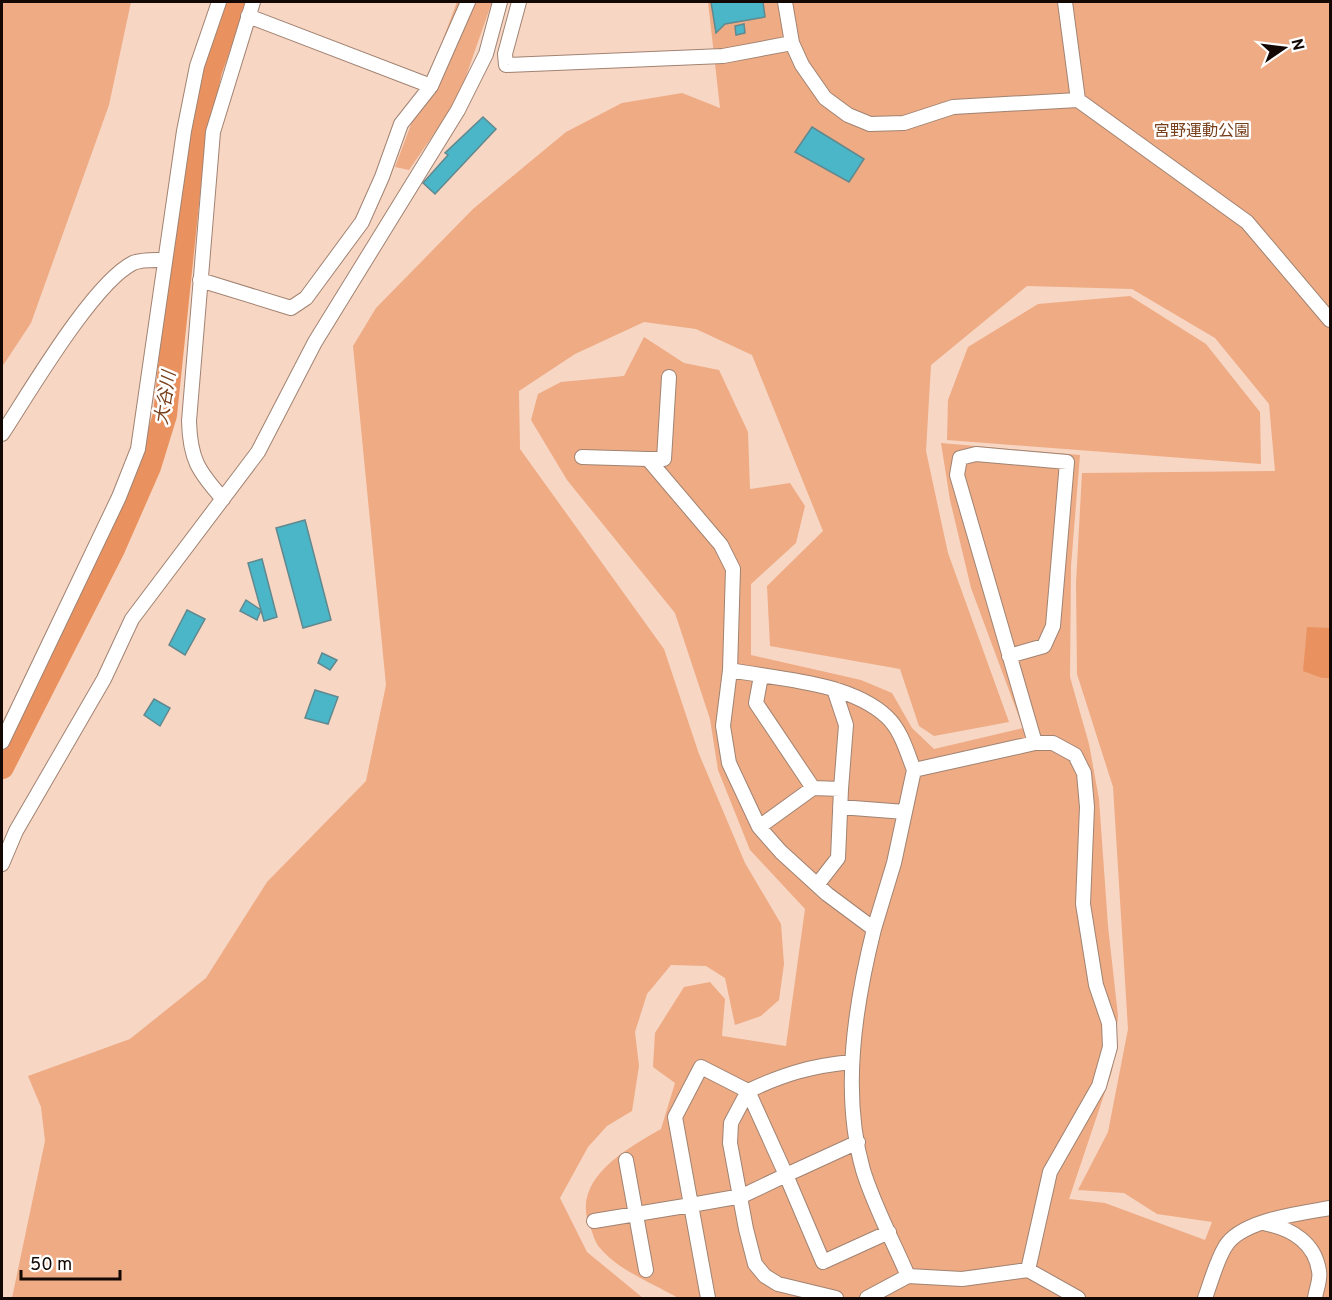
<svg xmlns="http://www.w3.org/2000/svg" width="1332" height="1300" viewBox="0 0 1332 1300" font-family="Overpass,'Noto Sans JP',sans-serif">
<rect width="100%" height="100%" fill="#f7d6c4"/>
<path fill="#eeab84" d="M2,2H131L109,105L31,323L2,367Z
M457,2H492L458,99L409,170L395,167Z
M708,2H1330V1298H678C653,1283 619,1271 600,1248C595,1243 593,1233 590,1227C570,1180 626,1149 661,1129L675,1083L653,1067L655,1033L684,987L710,982L725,999L722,1036L786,1046L805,909L750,850L718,770L710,719L675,613L567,480L531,420L538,394L561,382L624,376L644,337L684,363L719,370L748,432L750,489L790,483L805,506L796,543L751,584V655L861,680L892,693L912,728L934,749L1023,728L971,588L950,500L941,443L1080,455L1071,566L1070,677L1089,744L1099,799L1108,926L1118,1016L1112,1071L1069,1199L1105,1203L1205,1240L1212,1222L1157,1214L1124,1193L1078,1190L1108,1132L1128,1029L1113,787L1077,674L1076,583L1082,473L1275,471L1269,404L1215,338L1132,289L1027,286L931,365L926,451L948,553L1009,722L934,736L919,726L900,669L770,646L767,586L823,531L752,355L696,329L644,322L575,354L519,391L520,449L664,649L699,754L745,863L781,924L784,964L779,1000L761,1016L735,1025L725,978L706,966L671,965L647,994L635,1032L639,1066L632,1111L607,1126L588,1147L560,1198L587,1252L643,1298H12L45,1141L41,1107L28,1076L130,1039L206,978L267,882L366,781L386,685L353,346L376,308L473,209L566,132L622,103L682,93L720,108Z
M1130,296L1206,344L1260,412L1261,464L947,440L948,400L968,347L1038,304Z"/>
<path fill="#ea925f" d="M1307,627L1330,628V678H1322L1303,671Z"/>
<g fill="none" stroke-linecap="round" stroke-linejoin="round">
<path stroke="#ea925f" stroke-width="24" d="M2,767L113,549L149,467L165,415L192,156L210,71L235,2"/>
</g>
<path fill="#4ab6c7" stroke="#61888e" stroke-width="1.5" d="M711,2H763L765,17L725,24L716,33Z
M744,24L745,33L736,35L735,26Z
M483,117L496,129L435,194L423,183L448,155L445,153Z
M812,127L864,159L849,182L795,152Z
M305,520L331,620L303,628L276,528Z
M262,559L277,617L264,621L248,563Z
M246,600L261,610L257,620L240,611Z
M187,610L205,619L185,655L169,645Z
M322,653L337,660L330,670L318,663Z
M315,690L338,697L328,724L305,718Z
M154,699L170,708L160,726L144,715Z"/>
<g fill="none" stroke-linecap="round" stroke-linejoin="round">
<g stroke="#a18372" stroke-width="16">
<path id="minor" d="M519,2L505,54L506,65L723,56L792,43
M785,2L792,43L802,65L825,98L848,115L870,124L904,123L953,107L1078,100L1247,222L1330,320
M1065,2L1078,100
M248,16L431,86
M200,280L291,308L306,298L362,222L382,177L401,124L431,86L468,2
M2,434C29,393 93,283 133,263C142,259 155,260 165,260
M582,457L648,459L721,545L733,569L730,670L723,726L729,763L759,827L781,852L827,894L874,929C855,1005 841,1093 863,1170C874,1206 893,1241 908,1276
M648,459H664L669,377
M223,499C198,471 190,459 189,421L213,132L253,2
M1009,656L1044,646L1053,626L1067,462L976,454L960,458L957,475L1035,743
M730,670C778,679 850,682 887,717C901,730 907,752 914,770
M761,676L756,703L813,788L841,789L838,858L817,885
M834,689L846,725L841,789
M2,742L119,497L138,449L184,131L197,66L219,2
M840,807L905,812
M759,827L813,788
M2,864L16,831L104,679L132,619L258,452L315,342L458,110L486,54L500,2
M874,929L894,863L914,770L1035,743H1053L1075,755L1084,773L1087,807L1083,904L1096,985L1109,1023L1110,1047L1099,1086L1050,1172L1028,1270
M851,1062C811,1066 784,1074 748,1091L786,1175L858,1142
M626,1160L646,1270
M594,1221L691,1205L708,1298
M1267,1224C1292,1229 1315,1243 1319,1271C1321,1279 1316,1290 1315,1298
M836,1298L778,1284L765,1276L755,1264L746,1229L730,1143L731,1123L748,1091L701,1067L675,1117L691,1205L742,1196L786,1175L823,1262L889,1232
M867,1298L908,1276L962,1279L1028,1270L1078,1298
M1205,1298C1211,1282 1216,1262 1225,1247C1240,1220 1302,1213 1330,1208"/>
</g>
<use href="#minor" stroke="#fff" stroke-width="14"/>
</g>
<g text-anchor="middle" stroke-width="5" stroke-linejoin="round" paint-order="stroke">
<g font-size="16" fill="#783f1b" stroke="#fff">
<text x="1202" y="136">宮野運動公園</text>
</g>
<g font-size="18" font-style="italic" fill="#7b411d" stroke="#fff">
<text transform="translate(165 398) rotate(-81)" y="6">大谷川</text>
</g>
</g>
<rect width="1332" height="1300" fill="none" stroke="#130804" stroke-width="6"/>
<g transform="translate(1284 48) rotate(76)" stroke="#ffffff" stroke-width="4.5" paint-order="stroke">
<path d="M0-4.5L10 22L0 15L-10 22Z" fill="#130804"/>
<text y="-9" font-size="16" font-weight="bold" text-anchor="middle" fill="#130804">N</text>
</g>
<path d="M21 1270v9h99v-9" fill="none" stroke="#130804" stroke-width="3"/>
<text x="30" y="1270" font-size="18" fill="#130804" stroke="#ffffff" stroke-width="4.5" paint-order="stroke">50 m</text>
</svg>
